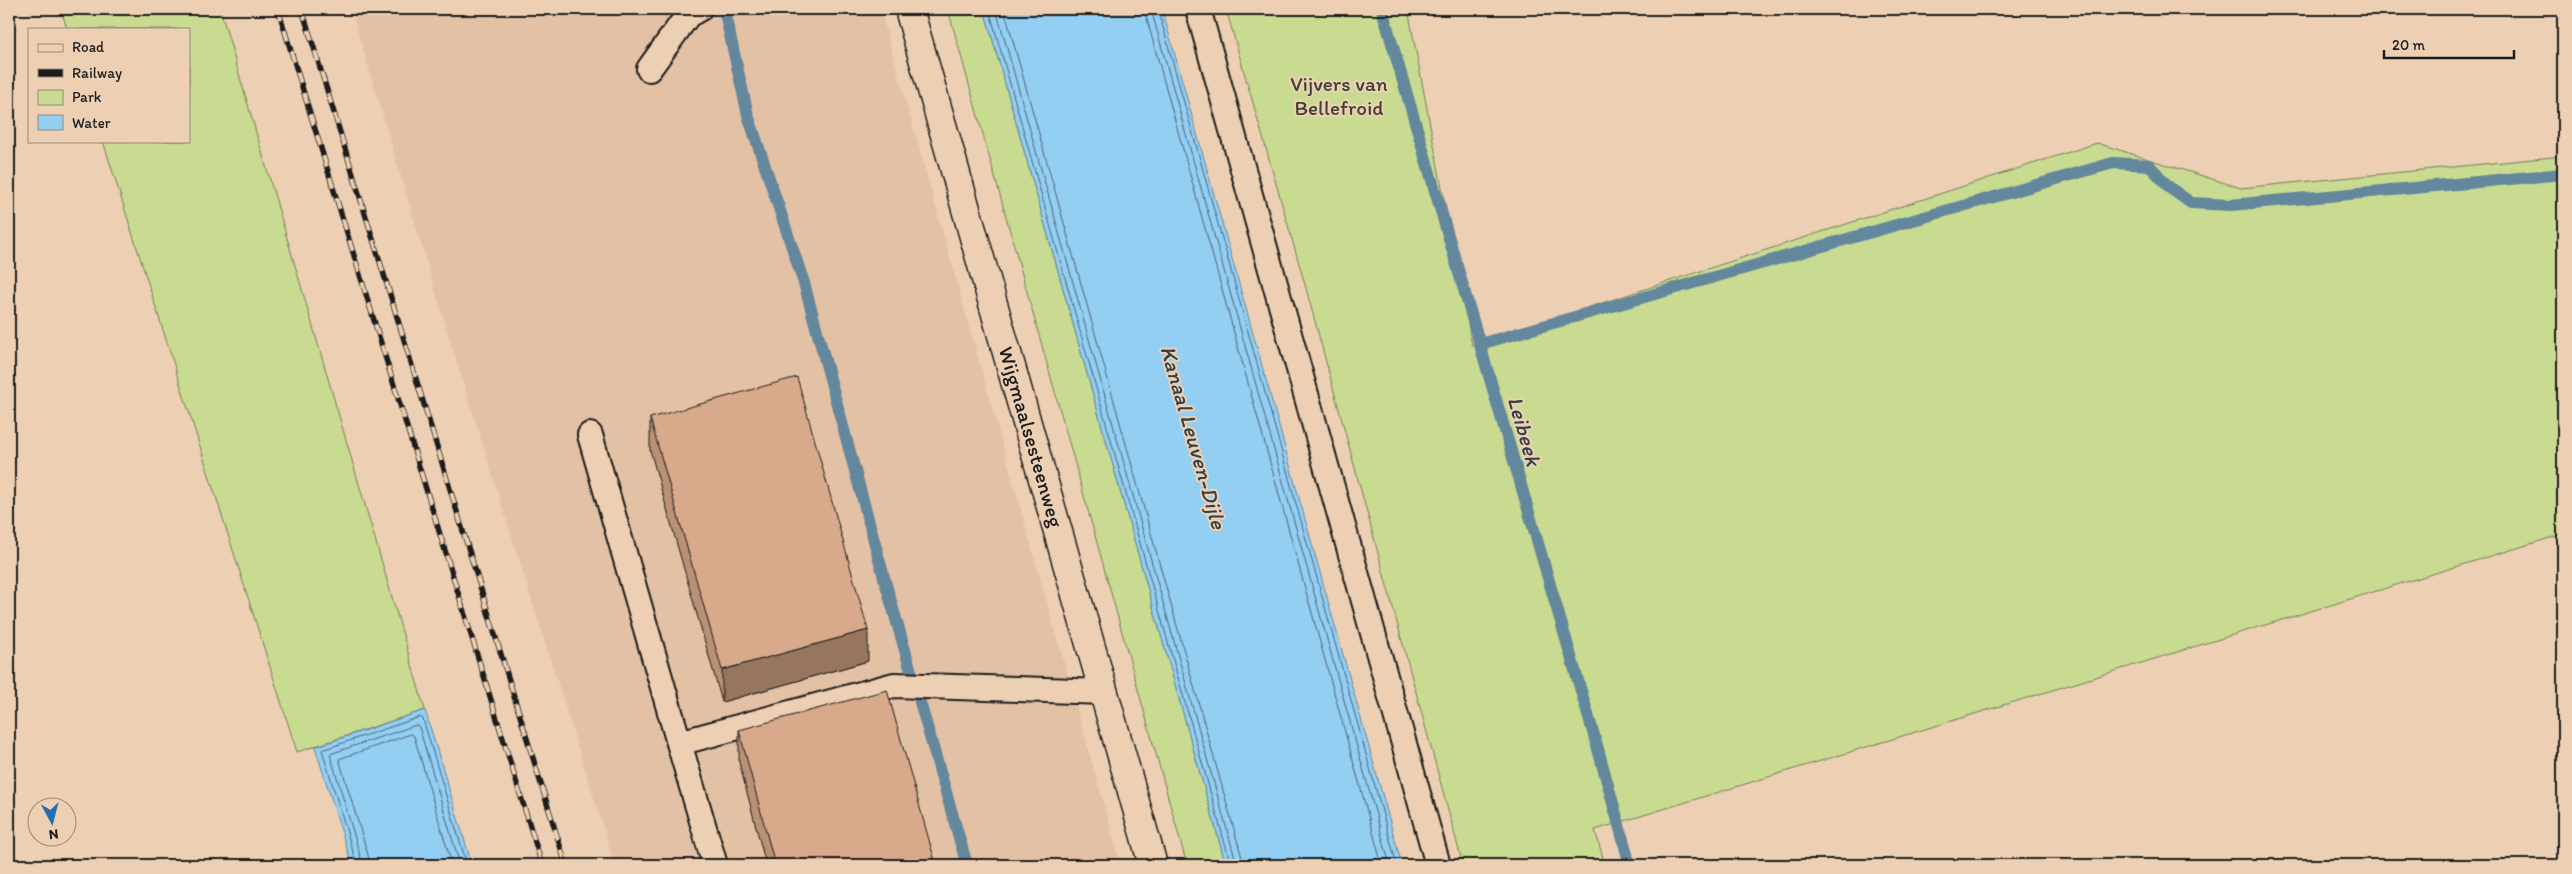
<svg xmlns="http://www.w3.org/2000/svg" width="2572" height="874" viewBox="0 0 2572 874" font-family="Itim,sans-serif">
<rect width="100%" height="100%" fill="#edd0b4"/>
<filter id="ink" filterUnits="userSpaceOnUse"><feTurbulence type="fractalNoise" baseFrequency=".02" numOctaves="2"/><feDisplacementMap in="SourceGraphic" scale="10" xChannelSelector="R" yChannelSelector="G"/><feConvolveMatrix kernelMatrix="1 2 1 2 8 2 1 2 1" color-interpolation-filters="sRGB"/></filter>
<g filter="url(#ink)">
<path fill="#e3c1a4" d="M351,9H880L1121,865H615L449,337Z"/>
<path fill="#c8db90" stroke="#727c56" d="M61,9H220L425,710L297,752L103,141H189V29H67Z
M948,9H984L1226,865H1187Z
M1226,9H1408L1472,345L2097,143L2241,188L2563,156V534L1595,830L1605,865H1463L1304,281Z"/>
<path fill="#93cef3" stroke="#63879d" d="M984,9H1162L1402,865H1226Z
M425,710L472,865H352L315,747Z"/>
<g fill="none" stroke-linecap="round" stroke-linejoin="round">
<path stroke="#4c6372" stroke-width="1" d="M989,9L1231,865
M996,9L1237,865
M1004,9L1244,865
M1144,9L1382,865
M1151,9L1390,865
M1158,9L1397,865
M357,865L322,750L420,717L423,719L467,865
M363,865L330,754L416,725L419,727L460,865
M371,865L339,759L411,734L414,736L452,865"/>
<path stroke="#63879d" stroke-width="12" d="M724,9L748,115L804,283L885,581L967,865
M1382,9L1598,749L1630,865
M1480,344L2113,163L2149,165L2170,188L2191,203L2231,205L2563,174"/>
<g stroke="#1c1c1c" stroke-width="28">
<path id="lane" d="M1198,9L1438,865
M649,69L688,15L699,9
M590,435L679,743L894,685L1104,692
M679,743L715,865"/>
</g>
<g stroke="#1c1c1c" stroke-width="31">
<path id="secondary" d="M909,9L1153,865"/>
</g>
<use href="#lane" stroke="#edd0b4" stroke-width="24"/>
<use href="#secondary" stroke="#edd0b4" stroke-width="28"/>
<g stroke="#1c1c1c" stroke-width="5.5">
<path id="rail" d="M278,9L542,865
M302,9L566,865"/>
</g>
<use href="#rail" stroke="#edd0b4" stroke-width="4" stroke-dasharray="11" stroke-linecap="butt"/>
</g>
<path fill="#ba9177" stroke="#1c1c1c" d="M650,418L868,661L722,702L650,450Z
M739,730L936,865H766L739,762Z"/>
<path fill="#977661" stroke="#1c1c1c" d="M868,630V661L722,702V670Z"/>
<path fill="#d8a98a" stroke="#1c1c1c" d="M797,377L868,630L722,670L650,418Z
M887,690L936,865H775L739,730Z"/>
</g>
<g text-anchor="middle" stroke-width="4" stroke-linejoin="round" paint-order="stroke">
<g font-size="21" fill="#3e4233" stroke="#edd0b4">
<text x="1339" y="91">Vijvers van<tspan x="1339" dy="24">Bellefroid</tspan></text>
</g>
<g font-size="21" fill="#1c1c1c" stroke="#edd0b4">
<text transform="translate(1031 437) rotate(74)" y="7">Wijgmaalsesteenweg</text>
</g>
<g font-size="22" font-style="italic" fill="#344047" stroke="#edd0b4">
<text transform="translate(1525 431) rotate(74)" y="8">Leibeek</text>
<text transform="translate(1194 437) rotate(74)" y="8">Kanaal Leuven-Dijle</text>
</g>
</g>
<rect width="2572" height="874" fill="none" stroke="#edd0b4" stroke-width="30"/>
<rect x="15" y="15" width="2542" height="844" fill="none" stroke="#1c1c1c" stroke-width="2" filter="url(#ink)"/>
<rect x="28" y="28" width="162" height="115" fill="#edd0b4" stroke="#998877"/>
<rect x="38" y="44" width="25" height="8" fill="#edd0b4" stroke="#998877"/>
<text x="72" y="52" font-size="15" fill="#1c1c1c">Road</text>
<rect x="38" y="69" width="25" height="8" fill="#1c1c1c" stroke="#998877"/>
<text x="72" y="78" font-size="15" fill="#1c1c1c">Railway</text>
<rect x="38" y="90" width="25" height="15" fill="#c8db90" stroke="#998877"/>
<text x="72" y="102" font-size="15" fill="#1c1c1c">Park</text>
<rect x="38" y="115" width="25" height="15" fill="#93cef3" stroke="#998877"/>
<text x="72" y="128" font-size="15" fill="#1c1c1c">Water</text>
<g transform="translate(52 822) rotate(173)"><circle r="24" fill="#edd0b4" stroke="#998877"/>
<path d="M0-4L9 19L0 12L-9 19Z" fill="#1f6fb2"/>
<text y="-8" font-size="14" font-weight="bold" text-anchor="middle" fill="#1c1c1c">N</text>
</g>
<path d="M2384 50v8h130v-8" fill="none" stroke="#1c1c1c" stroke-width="2.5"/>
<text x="2392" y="50" font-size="15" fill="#1c1c1c" stroke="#edd0b4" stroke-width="4" paint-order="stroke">20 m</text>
</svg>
